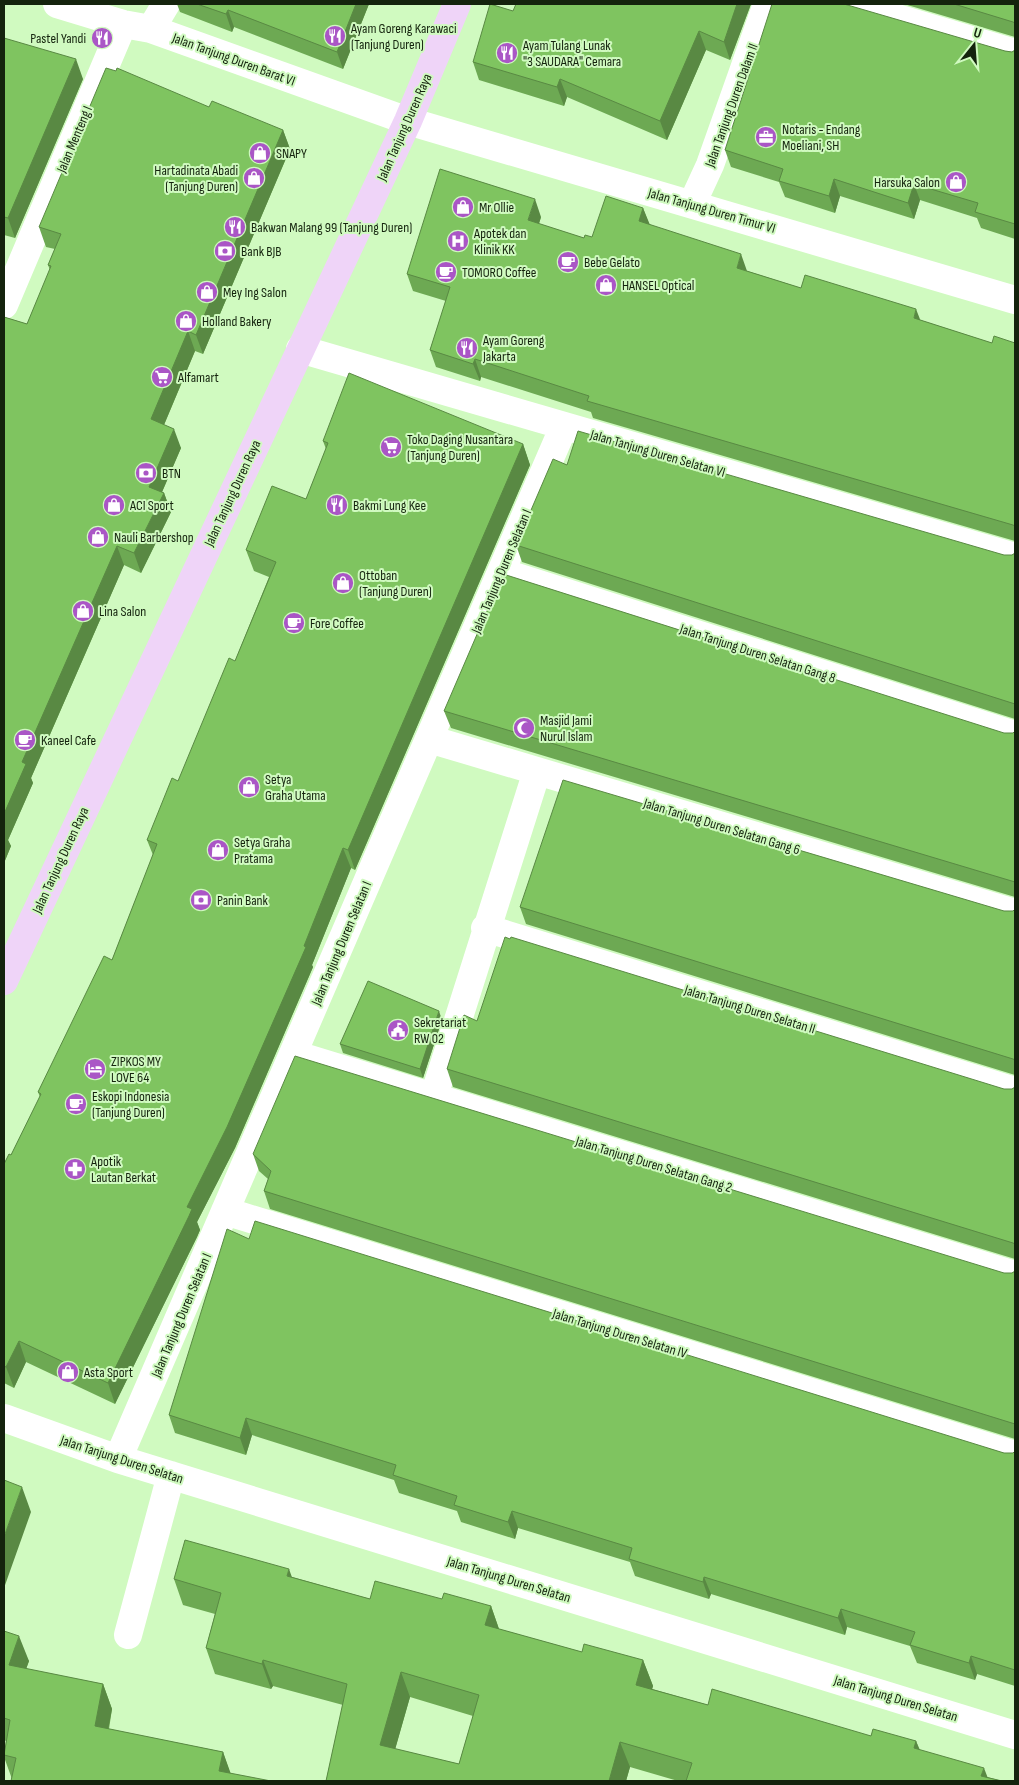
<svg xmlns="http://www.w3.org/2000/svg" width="1019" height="1785" viewBox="0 0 1019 1785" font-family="'Sofia Sans Condensed',sans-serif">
<rect width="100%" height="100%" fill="#d0fac0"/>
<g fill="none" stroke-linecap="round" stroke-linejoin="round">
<path stroke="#fff" stroke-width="28" d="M57,4L123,24L151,29L408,121L1015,300
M850,4L1015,53
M151,29L166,4
M692,204L710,165L767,4
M4,305L123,24
M300,349L1015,557
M501,572L1015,735
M429,739L1015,913
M485,928L1015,1091
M293,1054L1015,1275
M434,1096L537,771
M225,1211L1015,1455
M4,1418L118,1459L1015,1735
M118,1459L564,426
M128,1635L171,1475"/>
<path stroke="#efd4f8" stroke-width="28" d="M4,981L408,121L457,4"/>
</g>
<path fill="#6da953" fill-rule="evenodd" d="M177,4H369L343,69L234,27L232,32L180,12Z
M751,4L730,60L706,50L667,140L567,97L564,106L479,80L473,62L513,11Z
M904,4H1015V37Z
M4,38L83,79L15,238L4,235Z
M1015,50V239L981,228L977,218L920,200L914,219L840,196L835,213L785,197L779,182L731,167L725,150L1005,51L1012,52Z
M209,107L283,130L290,149L203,354L195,351L164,425L181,448L162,492L164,493L171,512L141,573L124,565L31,778L33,783L8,840L11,846L4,863V317L27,324L50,270L48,265L55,249L46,247L39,227Z
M643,208L649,224L747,271L801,288L920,320L992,343H1015V541L593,418L591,412L481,377L480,381L436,367L430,350L446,301L413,291L407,274L541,217L539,224L584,238L592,237Z
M323,441L523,444L530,465L355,870L351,868L312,965L313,967L235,1148L197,1222L200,1230L197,1237L115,1404L26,1362L14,1388L4,1383V1164L11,1155L40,1097L38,1092L112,960L153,855L147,840L178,781L235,661L269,577L254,571L246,550L306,499L326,449Z
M567,465L1004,555H1012L1015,553V719L522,562L516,545Z
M444,711L1004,733H1013L1015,731V897L451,728Z
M520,907L1013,911L1015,909V1075L526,924Z
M442,1020L423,1078L343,1053L340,1044Z
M477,1021L1004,1089H1012L1015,1087V1259L453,1087L447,1069Z
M253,1154L1004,1273H1012L1015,1271V1439L270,1209L264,1191L268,1179L259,1171Z
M249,1239L1004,1453H1013L1015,1451V1686L977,1674L975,1680L917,1663L910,1646L847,1627L845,1635L711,1594L709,1599L635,1576L630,1562L518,1528L515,1539L461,1522L457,1511L399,1493L394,1480L252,1435L246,1455L175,1433L169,1415Z
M292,1577L370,1599H442L491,1606L499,1629L582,1652L643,1660L653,1686L652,1689L708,1705L871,1736L916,1741L920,1750L987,1777L1002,1781H678L630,1767L626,1781H326L343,1705L273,1686L271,1689L215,1674L206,1648L215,1614L183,1605L174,1579ZM410,1697L473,1716L459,1764L395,1749Z
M4,1631L29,1661L26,1669L103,1684L112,1709L109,1729L223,1752L230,1773L12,1779L4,1757L6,1741L4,1740Z"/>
<path fill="#598943" d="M356,4H369L343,69L337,52Z
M737,4H751L730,60L724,42Z
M228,10L234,27L232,32L226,14Z
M699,31L706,50L667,140L660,121Z
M76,59L83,79L15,238L8,218Z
M560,79L567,97L564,106L557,87Z
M283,130L290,149L203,354L196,335Z
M834,179L840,196L835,213L829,196Z
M914,184L920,200L914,219L908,203Z
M535,199L541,217L534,238L528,220Z
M643,208L650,225L639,221Z
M741,254L747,271L737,268Z
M916,309L923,327L914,318Z
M188,331L195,351L158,439L151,419Z
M475,359L481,377L480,381L473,364Z
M174,429L181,448L156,506L149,487Z
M523,444L530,465L355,870L348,850Z
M164,493L171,512L141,573L134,553Z
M117,546L124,565L31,778L33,783L8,840L11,846L4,863V814L22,762Z
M343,848L351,868L312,965L313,967L235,1148L197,1222L200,1230L197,1237L115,1404L108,1383L304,946Z
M439,1011L442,1020L423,1078L420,1069Z
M19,1341L26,1362L14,1388L6,1367Z
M246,1418L252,1435L246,1455L240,1438Z
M22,1487L31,1512L4,1588V1537Z
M512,1511L518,1528L515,1539L508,1522Z
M289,1569L298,1594L287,1576Z
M704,1577L711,1594L709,1599L703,1582Z
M491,1606L500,1632L485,1625Z
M841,1609L847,1627L845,1635L838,1618Z
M19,1636L29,1661L18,1691L9,1665Z
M971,1656L977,1674L975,1680L969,1663Z
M263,1660L273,1686L271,1689L262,1664Z
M643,1660L653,1686L646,1711L636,1685Z
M401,1672L410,1697L389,1771L380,1745Z
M103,1684L112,1709L104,1751L95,1726Z
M916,1741L926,1767L914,1748Z
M620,1742L630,1767L626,1781H609Z
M223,1752L232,1777L219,1771Z
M984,1768L989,1781L981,1776Z"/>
<path fill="#7fc460" stroke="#598943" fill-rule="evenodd" d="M197,4H356L337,52L228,10L226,14Z
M490,4L513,11L516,4H737L724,42L699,31L660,121L560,79L557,87L473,62Z
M772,4H844L1005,51L1012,52L1015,50V224L975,212L978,203L914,184L908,203L834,179L829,196L779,181L783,169L725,150Z
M954,4H1015V23L1013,22Z
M4,38L76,59L8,218L4,217Z
M106,68L116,71L117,68L209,107L212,101L283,130L196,335L188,331L151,419L174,429L149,487L164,493L134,553L117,546L22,762L26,764L4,814V317L27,324L51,266L48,265L61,234L39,227Z
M440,169L535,199L528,220L584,238L585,235L592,237L606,196L643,208L639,221L741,254L737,268L801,288L805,275L916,309L914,318L992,343L994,336L1015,343V526L1013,525L587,401L589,396L475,359L473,364L430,350L450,287L407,274Z
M349,373L523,444L348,850L343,848L304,946L306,947L227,1127L187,1207L192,1209L189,1216L108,1383L19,1341L6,1367L4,1366V1164L9,1154L11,1155L41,1094L38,1092L104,956L112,960L157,844L147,840L172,778L178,781L229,658L235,661L276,562L246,550L272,486L306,499L328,443L323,441Z
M578,431L1004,555H1012L1015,553V704L516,545L553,459L567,465Z
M503,574L1004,733H1013L1015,731V882L444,711Z
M563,780L1004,911H1013L1015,909V1060L1013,1059L520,907Z
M505,937L510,939L511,937L1004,1089H1012L1015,1087V1244L1013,1243L447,1069L464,1015L477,1021Z
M368,981L439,1011L420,1069L340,1044Z
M295,1056L1004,1273H1012L1015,1271V1424L264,1191L271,1171L253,1154Z
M255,1221L1004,1453H1013L1015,1451V1670L971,1656L969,1663L910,1645L915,1632L841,1609L838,1618L704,1577L703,1582L629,1559L632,1548L512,1511L508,1522L454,1505L457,1496L393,1475L396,1465L246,1418L240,1438L169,1415L227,1229L249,1239Z
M4,1480L22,1487L4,1537Z
M185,1540L289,1569L287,1576L370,1599L375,1581L442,1599L444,1593L491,1606L485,1625L582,1652L584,1644L643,1660L636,1685L708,1705L712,1689L871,1736L873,1729L916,1741L914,1748L984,1768L981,1776L1002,1781H686L692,1763L620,1742L609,1781H326L347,1684L263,1660L262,1664L206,1648L221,1593L174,1579ZM401,1672L479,1695L459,1764L380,1745Z
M4,1631L19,1636L9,1665L103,1684L95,1726L223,1752L219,1771L271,1781H11L16,1758L4,1755L10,1720L4,1718Z"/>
<defs>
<g id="restaurant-disc" transform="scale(1.125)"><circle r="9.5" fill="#aa56c6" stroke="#d0fac0"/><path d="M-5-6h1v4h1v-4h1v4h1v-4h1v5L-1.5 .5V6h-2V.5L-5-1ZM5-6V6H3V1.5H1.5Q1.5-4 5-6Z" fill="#fff"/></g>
<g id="office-disc" transform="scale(1.125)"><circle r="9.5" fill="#aa56c6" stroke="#d0fac0"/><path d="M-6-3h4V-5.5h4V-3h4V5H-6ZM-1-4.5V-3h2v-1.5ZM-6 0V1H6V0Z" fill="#fff"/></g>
<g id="shop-disc" transform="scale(1.125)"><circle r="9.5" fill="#aa56c6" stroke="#d0fac0"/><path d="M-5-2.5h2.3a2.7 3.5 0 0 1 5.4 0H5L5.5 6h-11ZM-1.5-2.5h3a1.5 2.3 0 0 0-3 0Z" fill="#fff"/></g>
<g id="hospital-disc" transform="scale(1.125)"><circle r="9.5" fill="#aa56c6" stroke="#d0fac0"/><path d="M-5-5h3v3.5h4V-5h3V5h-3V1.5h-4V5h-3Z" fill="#fff"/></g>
<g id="bank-disc" transform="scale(1.125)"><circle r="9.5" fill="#aa56c6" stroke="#d0fac0"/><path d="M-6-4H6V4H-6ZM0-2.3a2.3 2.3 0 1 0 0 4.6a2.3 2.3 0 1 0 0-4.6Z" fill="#fff"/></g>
<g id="cafe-disc" transform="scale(1.125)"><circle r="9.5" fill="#aa56c6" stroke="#d0fac0"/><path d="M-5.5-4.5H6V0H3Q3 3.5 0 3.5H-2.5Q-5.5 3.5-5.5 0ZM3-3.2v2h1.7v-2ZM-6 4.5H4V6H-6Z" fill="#fff"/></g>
<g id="supermarket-disc" transform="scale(1.125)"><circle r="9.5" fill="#aa56c6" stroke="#d0fac0"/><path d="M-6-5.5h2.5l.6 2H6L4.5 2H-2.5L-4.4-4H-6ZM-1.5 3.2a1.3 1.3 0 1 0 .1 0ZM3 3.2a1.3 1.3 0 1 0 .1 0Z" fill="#fff"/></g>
<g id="mosque-disc" transform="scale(1.125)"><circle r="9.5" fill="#aa56c6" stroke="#d0fac0"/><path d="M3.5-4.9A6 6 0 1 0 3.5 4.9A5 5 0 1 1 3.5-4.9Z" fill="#fff"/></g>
<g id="civic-disc" transform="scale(1.125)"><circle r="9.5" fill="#aa56c6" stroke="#d0fac0"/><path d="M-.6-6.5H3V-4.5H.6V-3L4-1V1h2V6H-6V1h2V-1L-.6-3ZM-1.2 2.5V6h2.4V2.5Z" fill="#fff"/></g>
<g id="hotel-disc" transform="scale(1.125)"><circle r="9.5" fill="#aa56c6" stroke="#d0fac0"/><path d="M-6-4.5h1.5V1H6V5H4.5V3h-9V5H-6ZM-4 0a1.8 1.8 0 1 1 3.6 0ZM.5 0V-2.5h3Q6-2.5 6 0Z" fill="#fff"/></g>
<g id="pharmacy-disc" transform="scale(1.125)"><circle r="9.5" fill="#aa56c6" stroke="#d0fac0"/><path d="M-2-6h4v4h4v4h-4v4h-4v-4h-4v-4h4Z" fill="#fff"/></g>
</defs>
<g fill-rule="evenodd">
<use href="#restaurant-disc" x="335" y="36"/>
<use href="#restaurant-disc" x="102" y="38"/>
<use href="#restaurant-disc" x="507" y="53"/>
<use href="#office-disc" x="766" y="137"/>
<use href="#shop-disc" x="260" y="153"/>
<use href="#shop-disc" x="254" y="178"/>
<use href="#shop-disc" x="956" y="182"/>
<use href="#shop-disc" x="463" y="207"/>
<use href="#restaurant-disc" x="235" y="227"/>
<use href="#hospital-disc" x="458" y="241"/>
<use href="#bank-disc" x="225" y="251"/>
<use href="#cafe-disc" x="568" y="262"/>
<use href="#cafe-disc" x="446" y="272"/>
<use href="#shop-disc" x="606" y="285"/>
<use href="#shop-disc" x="207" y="292"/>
<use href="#shop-disc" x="186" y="321"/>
<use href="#restaurant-disc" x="467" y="348"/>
<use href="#supermarket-disc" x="162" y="377"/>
<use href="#supermarket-disc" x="391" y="447"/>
<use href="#bank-disc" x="146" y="473"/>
<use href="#shop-disc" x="114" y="505"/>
<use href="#restaurant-disc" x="337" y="505"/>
<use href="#shop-disc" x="98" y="537"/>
<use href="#shop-disc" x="343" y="583"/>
<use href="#shop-disc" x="83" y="611"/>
<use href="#cafe-disc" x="294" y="623"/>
<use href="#mosque-disc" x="524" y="728"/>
<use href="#cafe-disc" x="25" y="740"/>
<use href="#shop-disc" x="249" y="787"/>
<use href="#shop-disc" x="218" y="850"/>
<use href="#bank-disc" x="201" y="900"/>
<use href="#civic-disc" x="398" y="1030"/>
<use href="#hotel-disc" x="95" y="1069"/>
<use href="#cafe-disc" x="76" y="1104"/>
<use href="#pharmacy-disc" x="75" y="1169"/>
<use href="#shop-disc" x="68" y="1372"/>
</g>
<g text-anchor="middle" stroke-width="4" stroke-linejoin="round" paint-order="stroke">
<g font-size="14" fill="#14230d" stroke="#d0fac0" text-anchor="start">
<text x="351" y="33">Ayam Goreng Karawaci<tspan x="351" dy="16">(Tanjung Duren)</tspan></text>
<text x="86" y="43" text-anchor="end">Pastel Yandi</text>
<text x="523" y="50">Ayam Tulang Lunak<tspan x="523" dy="16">"3 SAUDARA" Cemara</tspan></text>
<text x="782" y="134">Notaris - Endang<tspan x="782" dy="16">Moeliani, SH</tspan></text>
<text x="276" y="158">SNAPY</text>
<text x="238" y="175" text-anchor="end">Hartadinata Abadi<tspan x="238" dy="16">(Tanjung Duren)</tspan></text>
<text x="940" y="187" text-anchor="end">Harsuka Salon</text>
<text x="479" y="212">Mr Ollie</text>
<text x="251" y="232">Bakwan Malang 99 (Tanjung Duren)</text>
<text x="474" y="238">Apotek dan<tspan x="474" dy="16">Klinik KK</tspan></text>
<text x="241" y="256">Bank BJB</text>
<text x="584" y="267">Bebe Gelato</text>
<text x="462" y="277">TOMORO Coffee</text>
<text x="622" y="290">HANSEL Optical</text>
<text x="223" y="297">Mey Ing Salon</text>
<text x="202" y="326">Holland Bakery</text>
<text x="483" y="345">Ayam Goreng<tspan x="483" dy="16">Jakarta</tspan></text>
<text x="178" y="382">Alfamart</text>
<text x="407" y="444">Toko Daging Nusantara<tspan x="407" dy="16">(Tanjung Duren)</tspan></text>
<text x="162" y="478">BTN</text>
<text x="130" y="510">ACI Sport</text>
<text x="353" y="510">Bakmi Lung Kee</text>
<text x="114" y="542">Nauli Barbershop</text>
<text x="359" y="580">Ottoban<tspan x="359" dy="16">(Tanjung Duren)</tspan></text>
<text x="99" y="616">Lina Salon</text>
<text x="310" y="628">Fore Coffee</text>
<text x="540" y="725">Masjid Jami<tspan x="540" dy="16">Nurul Islam</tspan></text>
<text x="41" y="745">Kaneel Cafe</text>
<text x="265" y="784">Setya<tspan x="265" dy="16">Graha Utama</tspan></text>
<text x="234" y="847">Setya Graha<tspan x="234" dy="16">Pratama</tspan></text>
<text x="217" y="905">Panin Bank</text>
<text x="414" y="1027">Sekretariat<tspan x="414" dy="16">RW 02</tspan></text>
<text x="111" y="1066">ZIPKOS MY<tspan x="111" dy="16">LOVE 64</tspan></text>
<text x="92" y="1101">Eskopi Indonesia<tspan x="92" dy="16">(Tanjung Duren)</tspan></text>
<text x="91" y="1166">Apotik<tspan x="91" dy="16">Lautan Berkat</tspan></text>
<text x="84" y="1377">Asta Sport</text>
</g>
<g font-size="14" fill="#14230d" stroke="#d0fac0">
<text transform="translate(234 59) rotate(20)" y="5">Jalan Tanjung Duren Barat VI</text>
<text transform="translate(731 105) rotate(-70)" y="5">Jalan Tanjung Duren Dalam II</text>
<text transform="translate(404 127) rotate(-66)" y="5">Jalan Tanjung Duren Raya</text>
<text transform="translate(74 139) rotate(-67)" y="5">Jalan Menteng I</text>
<text transform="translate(712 210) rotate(16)" y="5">Jalan Tanjung Duren Timur VI</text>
<text transform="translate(658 453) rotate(16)" y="5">Jalan Tanjung Duren Selatan VI</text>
<text transform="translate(232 493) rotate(-65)" y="5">Jalan Tanjung Duren Raya</text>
<text transform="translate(501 571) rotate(-67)" y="5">Jalan Tanjung Duren Selatan I</text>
<text transform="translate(758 653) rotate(18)" y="5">Jalan Tanjung Duren Selatan Gang 8</text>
<text transform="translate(722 826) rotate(17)" y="5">Jalan Tanjung Duren Selatan Gang 6</text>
<text transform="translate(60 860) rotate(-65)" y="5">Jalan Tanjung Duren Raya</text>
<text transform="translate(341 943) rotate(-67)" y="5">Jalan Tanjung Duren Selatan I</text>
<text transform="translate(750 1009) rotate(17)" y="5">Jalan Tanjung Duren Selatan II</text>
<text transform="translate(654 1164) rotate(17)" y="5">Jalan Tanjung Duren Selatan Gang 2</text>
<text transform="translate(181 1315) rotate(-67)" y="5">Jalan Tanjung Duren Selatan I</text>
<text transform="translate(620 1333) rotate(17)" y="5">Jalan Tanjung Duren Selatan IV</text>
<text transform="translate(122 1459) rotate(18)" y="5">Jalan Tanjung Duren Selatan</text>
<text transform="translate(509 1579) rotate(17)" y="5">Jalan Tanjung Duren Selatan</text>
<text transform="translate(896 1698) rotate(17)" y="5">Jalan Tanjung Duren Selatan</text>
</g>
</g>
<rect width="1019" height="1785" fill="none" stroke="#14230d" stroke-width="10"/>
<g transform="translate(974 45) rotate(17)" stroke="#d0fac0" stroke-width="4" paint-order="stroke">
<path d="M0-4L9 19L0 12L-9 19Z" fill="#14230d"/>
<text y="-8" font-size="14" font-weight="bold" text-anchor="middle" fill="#14230d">U</text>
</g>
</svg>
